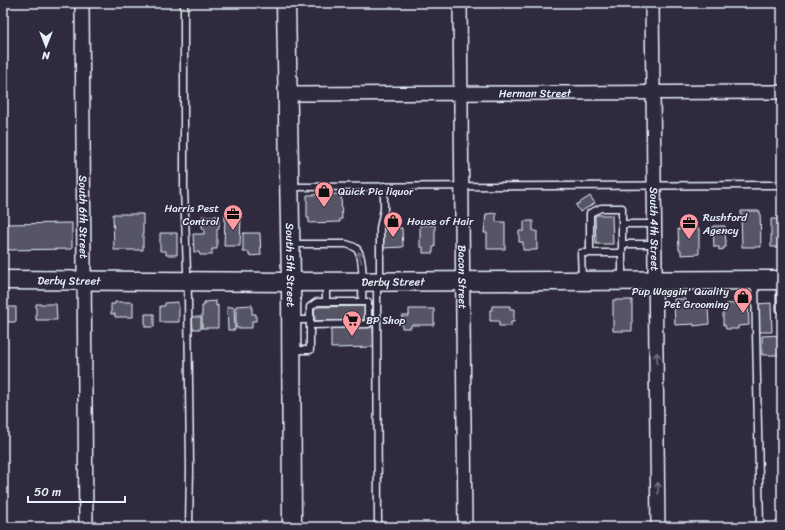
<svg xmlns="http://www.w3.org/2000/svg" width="785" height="530" viewBox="0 0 785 530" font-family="Sriracha,sans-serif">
<rect width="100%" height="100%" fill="#2f2a3d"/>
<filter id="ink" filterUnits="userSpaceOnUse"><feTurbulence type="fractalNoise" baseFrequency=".025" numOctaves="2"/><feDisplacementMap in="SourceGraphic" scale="8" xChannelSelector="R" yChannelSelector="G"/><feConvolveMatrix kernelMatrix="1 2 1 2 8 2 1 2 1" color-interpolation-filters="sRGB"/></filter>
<g filter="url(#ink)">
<path fill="#575565" stroke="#e8f1f8" d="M341,194L342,219H340V222L309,223V218H307V195Z
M590,196L595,203L580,212L576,205Z
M741,211H760L761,247H742Z
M496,213V222H505V249H487V233H484L486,214Z
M113,214H143V250H114Z
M225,215H241L240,246H224Z
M595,215H612L613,244H596Z
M202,216H219V229H217V249H212V255H200L199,252H194L193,234H204V229H202Z
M771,219H782V247H771Z
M524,221H533V231H537V250H523V242H519V231H524Z
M72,223V249L5,250V224Z
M420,225H435V247H433V253H423V247H420Z
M713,226H725L726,247H724V249L719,250V247H714Z
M383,228H402L403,247L383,248Z
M678,229H699V254L681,255V250H679Z
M160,233H177V255H166V251H160Z
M243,233H260L261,255L249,256V252H243Z
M674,299H686V307H702V308H708L709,324L694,326V324L675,325Z
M613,300H632V331H613Z
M216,301V306L218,305V328H202V306H204V302Z
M115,302H133V317H115V314H111V304H115Z
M178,302V306H179V322H160V306H165V303Z
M748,303L749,325L738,326V329H726L725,325H723V312H725V304Z
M771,303L772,332H757V304Z
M36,304H56L57,320H36Z
M252,305V314H256V321H252V328H236V306Z
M365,306V320L315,321L314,307Z
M492,306H510V309H514V322H511V326H499V321H490V310H492Z
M5,307H16V322H5Z
M227,307H234L235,330H228Z
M409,309H434V325H411V328H402V316H409Z
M145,314H154V327H145Z
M192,317H201V329H193Z
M373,327L374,347L331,348V328Z
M782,335V355H762V336Z"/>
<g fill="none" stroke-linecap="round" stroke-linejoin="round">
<g stroke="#e8f1f8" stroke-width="9">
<path id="lane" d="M184,3V188L188,298L190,468L189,527
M292,187L782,185
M622,224V244
M292,244H346C350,245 354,246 357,249C365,258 362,289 362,302H317L310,307V350H294
M590,253V213L601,208H622V224H655
M582,279L581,253H622
M622,279V244H655
M380,280V228L384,209V186
M780,282V309H782
M377,283L378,527
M755,283L760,527
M326,284V302
M292,320H310
M310,325L368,324V302H362"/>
</g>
<g stroke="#e8f1f8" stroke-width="16">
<g id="street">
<path id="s1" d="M82,3L86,527"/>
<path id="s2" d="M460,3L465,527"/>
<path id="s3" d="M652,3L658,527"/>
<path id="s4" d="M288,94L782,92"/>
</g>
</g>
<g stroke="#e8f1f8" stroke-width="21">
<g id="secondary">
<path id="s5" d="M286,3L291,282L292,527"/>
<path id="s6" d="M3,280L291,282L782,280"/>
</g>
</g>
<use href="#lane" stroke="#2f2a3d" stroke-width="6"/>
<use href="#street" stroke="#2f2a3d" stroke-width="13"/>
<use href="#secondary" stroke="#2f2a3d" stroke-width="18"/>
</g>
<defs><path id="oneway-shaft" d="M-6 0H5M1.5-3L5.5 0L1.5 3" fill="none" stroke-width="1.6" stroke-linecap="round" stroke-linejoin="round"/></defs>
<g stroke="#70707e">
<use href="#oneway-shaft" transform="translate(360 257) rotate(-106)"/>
<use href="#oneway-shaft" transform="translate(657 358) rotate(-91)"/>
<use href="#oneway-shaft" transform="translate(658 488) rotate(-91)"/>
</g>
</g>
<defs>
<g id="shop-pin" transform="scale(1)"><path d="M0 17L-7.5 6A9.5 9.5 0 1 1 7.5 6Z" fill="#ff9aa2" stroke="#2f2a3d"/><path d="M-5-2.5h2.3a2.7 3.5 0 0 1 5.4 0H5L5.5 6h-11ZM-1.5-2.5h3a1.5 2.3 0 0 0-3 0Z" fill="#111"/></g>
<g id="office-pin" transform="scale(1)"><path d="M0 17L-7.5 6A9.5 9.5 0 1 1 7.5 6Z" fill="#ff9aa2" stroke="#2f2a3d"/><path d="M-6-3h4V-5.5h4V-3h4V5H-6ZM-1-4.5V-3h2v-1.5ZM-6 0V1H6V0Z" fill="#111"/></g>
<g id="supermarket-pin" transform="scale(1)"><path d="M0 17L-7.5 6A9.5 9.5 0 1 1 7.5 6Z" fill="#ff9aa2" stroke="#2f2a3d"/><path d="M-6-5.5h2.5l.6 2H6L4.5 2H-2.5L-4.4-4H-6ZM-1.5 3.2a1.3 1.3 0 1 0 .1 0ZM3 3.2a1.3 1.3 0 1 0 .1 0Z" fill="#111"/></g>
</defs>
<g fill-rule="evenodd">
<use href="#shop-pin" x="324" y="191"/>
<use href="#office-pin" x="233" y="214"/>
<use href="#shop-pin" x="393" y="221"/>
<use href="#office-pin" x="689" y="223"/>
<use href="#shop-pin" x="743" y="297"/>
<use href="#supermarket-pin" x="352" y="320"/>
</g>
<g text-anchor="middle" stroke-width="3" stroke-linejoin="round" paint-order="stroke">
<g font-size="11" fill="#e8f1f8" stroke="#2f2a3d">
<text dy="4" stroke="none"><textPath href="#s4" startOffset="247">Herman Street</textPath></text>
<text dy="4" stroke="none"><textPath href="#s1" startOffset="214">South 6th Street</textPath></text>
<text dy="4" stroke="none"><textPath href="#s3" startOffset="226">South 4th Street</textPath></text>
<text dy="4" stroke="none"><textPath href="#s5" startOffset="262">South 5th Street</textPath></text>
<text dy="4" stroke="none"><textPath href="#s2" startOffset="274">Bacon Street</textPath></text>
<text dy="4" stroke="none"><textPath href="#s6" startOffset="66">Derby Street</textPath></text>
<text dy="4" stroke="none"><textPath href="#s6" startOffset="390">Derby Street</textPath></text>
</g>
<g font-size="11" fill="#e8f1f8" stroke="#2f2a3d" text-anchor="start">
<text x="338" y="195">Quick Pic liquor</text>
<text x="219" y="212" text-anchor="end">Harris Pest<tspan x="219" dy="13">Control</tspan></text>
<text x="703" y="221">Rushford<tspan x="703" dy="13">Agency</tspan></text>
<text x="407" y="225">House of Hair</text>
<text x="729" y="295" text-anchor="end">Pup Waggin' Quality<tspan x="729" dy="13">Pet Grooming</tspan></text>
<text x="366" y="324">BP Shop</text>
</g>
</g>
<rect width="785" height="530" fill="none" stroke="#2f2a3d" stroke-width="16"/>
<rect x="8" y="8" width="769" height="514" fill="none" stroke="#e8f1f8" stroke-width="1.5" filter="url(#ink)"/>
<g transform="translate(46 46) rotate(180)" stroke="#2f2a3d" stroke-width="3" paint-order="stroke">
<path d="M0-3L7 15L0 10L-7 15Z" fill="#e8f1f8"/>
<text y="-6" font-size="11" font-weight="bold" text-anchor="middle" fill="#e8f1f8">N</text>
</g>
<path d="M28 496v6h97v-6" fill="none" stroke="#e8f1f8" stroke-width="2"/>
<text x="34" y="496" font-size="12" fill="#e8f1f8" stroke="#2f2a3d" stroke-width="3" paint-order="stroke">50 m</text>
</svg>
